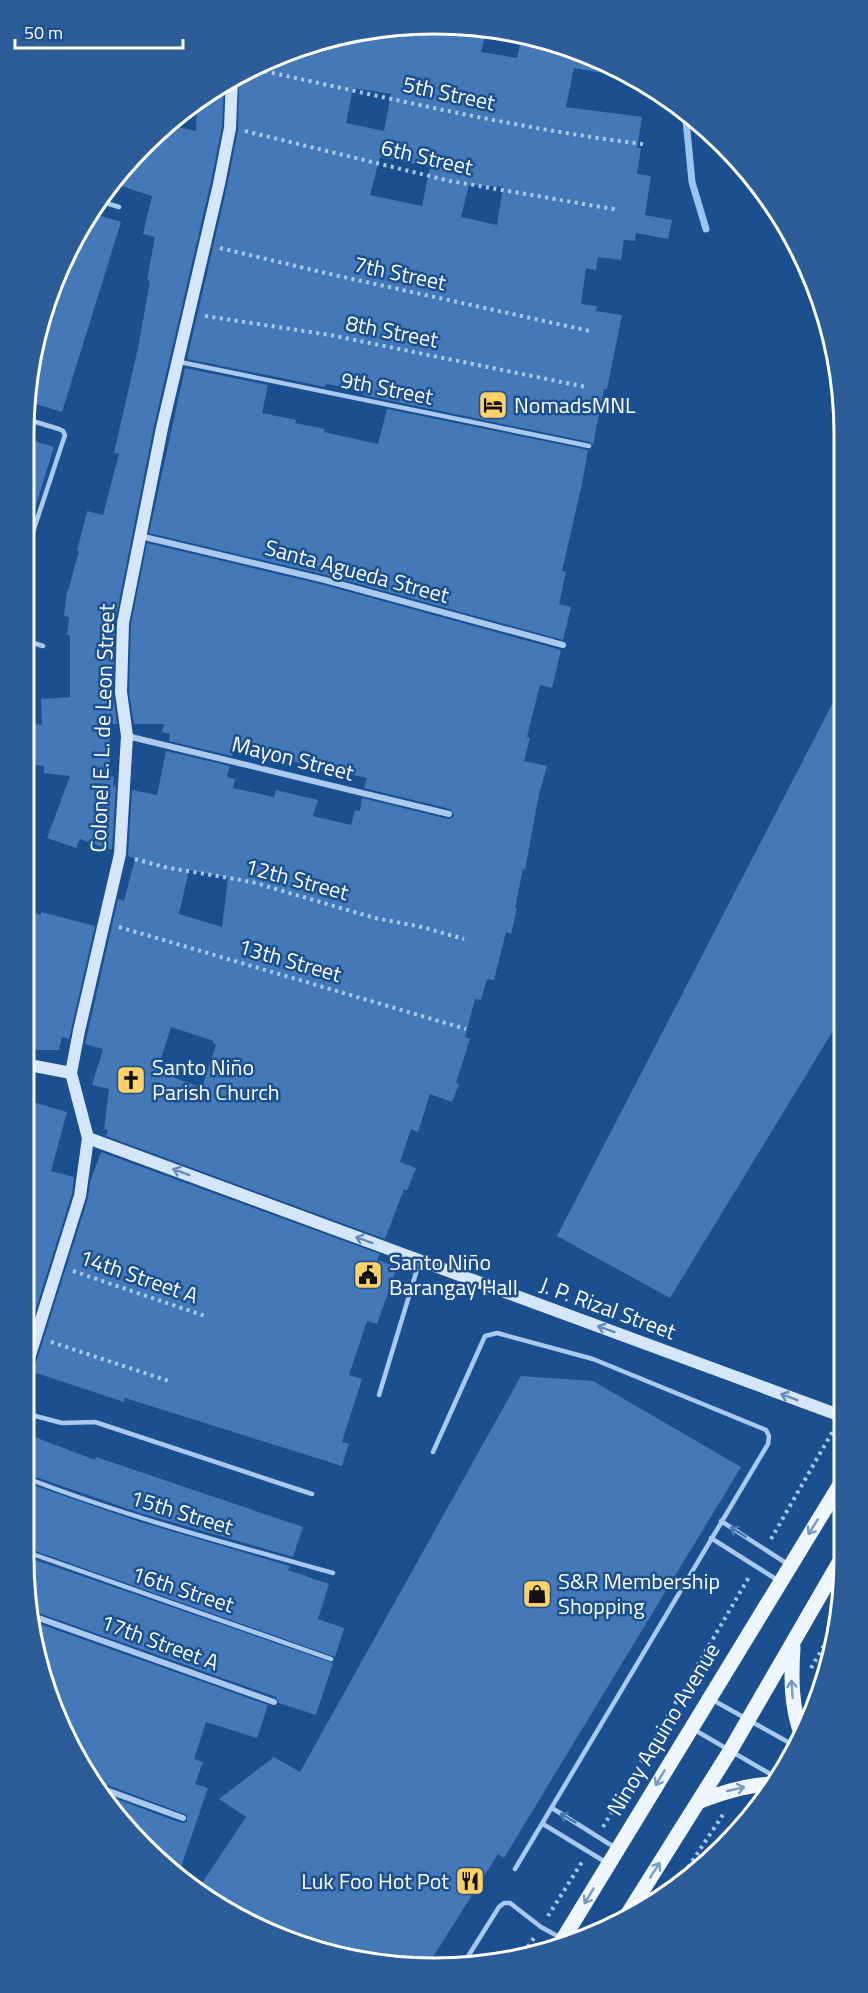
<svg xmlns="http://www.w3.org/2000/svg" width="868" height="1993" viewBox="0 0 868 1993" font-family="'Titillium Web',sans-serif">
<rect width="100%" height="100%" fill="#1b4f8f"/>
<g fill="none" stroke-linecap="round" stroke-linejoin="round">
<path stroke="#9cc4f0" stroke-width="7" d="M685,110L692,182L706,229"/>
</g>
<path fill="#4478b7" fill-rule="evenodd" d="M408,25L487,28L481,52L517,58L522,36L566,46L615,72L614,75L574,68L566,107L642,117L637,148H641L637,174L651,176L645,215L672,220L668,239L636,233L635,241L624,240L621,260L598,257L596,270L586,268L581,304L597,306L596,311L622,315L607,389H604L593,445L590,442L363,395L364,391L326,384L325,387L187,359L227,186L238,130L239,75L253,66L328,38ZM353,88L391,94L384,131L346,123ZM380,157L430,167L422,206L370,195ZM469,185L503,187L497,225L461,217Z
M224,84L222,127L211,182L154,426L115,622L113,692L117,724H110V776L114,777L113,786L116,787L112,850L80,839L76,848L47,838L70,776L44,773V766L24,763V740L27,723L42,725L41,699L70,697V635H67L69,617L64,616L67,591H68L79,551H77L87,511L103,515L119,454L114,453L138,348L150,281L147,280L155,237L143,234L152,196L112,183L126,163L167,125L196,131L197,101Z
M91,213L121,222L62,412L29,402L46,302L79,229Z
M185,368L268,385L262,413L296,420L295,423L325,429L324,432L378,444L387,409L588,450L582,484L562,571L566,572L559,604L571,607L563,640L326,575L149,533Z
M24,438L54,447L28,531L24,530Z
M147,543L324,585L561,650L552,688L540,685L527,737L530,738L524,761L547,766L539,794L525,870L523,869L515,908H517L511,934L506,932L494,980L487,979L481,1000L475,999L465,1037L470,1039L456,1083L459,1084L452,1102L430,1094L418,1132L411,1129L400,1162L416,1168L407,1191L404,1189L385,1239L106,1136L108,1130L104,1129L109,1089L92,1085L103,1049L85,1044L118,899L124,901L135,859L128,856L132,790L157,795L166,751L230,766L227,777L235,779L233,788L274,797L276,790L318,800L313,816L351,825L355,810L360,811L362,798L448,819L452,818L454,815L450,809L364,788L367,778L234,748L232,756L169,741L170,734L162,732L164,724H134L129,692L131,624ZM189,870L228,878L222,927L179,914ZM171,1027L214,1041L213,1043L216,1044L202,1088L157,1071Z
M841,687L842,1016L670,1298L557,1236Z
M24,910L41,915V912L95,926L69,1039L62,1037L59,1050H24Z
M33,1102L67,1112L51,1171L74,1177L72,1194L24,1347V1133Z
M101,1152L380,1254L377,1260L397,1267L377,1324L367,1321L349,1375L362,1379L342,1442L349,1444L342,1466L125,1398L124,1402L33,1372L88,1198L90,1182Z
M521,1376L593,1381L741,1467L504,1858L498,1854L426,1968L354,1961L229,1914L198,1889L246,1817L219,1799L274,1757L300,1772Z
M24,1433L95,1460L96,1457L303,1527L293,1557L140,1513L24,1473Z
M24,1482L137,1521L290,1566L288,1570L329,1584L318,1619L344,1628L335,1657L24,1547Z
M24,1556L333,1663L316,1715L279,1703L276,1697L33,1611Z
M34,1622L268,1705L257,1738L206,1722L194,1759L203,1762L195,1784L208,1788L179,1873L126,1829L100,1793L181,1823L187,1822V1815L97,1781L92,1782L79,1764L46,1691Z"/>
<g fill="none" stroke-linecap="round" stroke-linejoin="round">
<path stroke="#a9c9ee" stroke-width="4" stroke-dasharray="3 4.5" stroke-linecap="butt" d="M250,68C380,96 511,128 643,144
M245,131L450,181L619,210
M220,248L334,275L590,331
M205,316L330,335L586,387
M135,859L164,867L252,882L375,918L422,927L464,939
M119,927L466,1029
M73,1271L208,1317
M51,1342L172,1382
M771,1539L834,1429
M811,1668L832,1632
M603,1827L749,1577
M680,1880L724,1813
M548,1916L582,1862
M519,1959L534,1938"/>
<path stroke="#a9c9ee" stroke-width="4.5" d="M99,201L119,207
M180,362L589,446
M24,559L65,435L63,431L59,429L26,419
M24,640L43,646
M24,698L32,701
M379,1395L419,1263
M24,1413L62,1423L95,1422L312,1494
M433,1452L485,1336L497,1333L593,1359L766,1430L769,1436L768,1444L515,1869
M24,1477C124,1516 229,1544 333,1573
M721,1521L789,1565
M711,1538L779,1581
M24,1551L331,1659
M711,1699L797,1747
M693,1729L779,1779
M552,1808L614,1847
M543,1824L607,1863
M462,1966L499,1907L504,1903H510L541,1927L561,1938"/>
<path stroke="#a9c9ee" stroke-width="6" d="M140,536L325,580L563,645
M127,736L449,814
M33,1616L274,1702
M95,1786L183,1818"/>
<path stroke="#d6e6fa" stroke-width="12" d="M24,1064L71,1073
M88,1138L844,1417
M24,1374L80,1196L88,1138L71,1073L79,1031L120,854L127,736L121,692L123,623L162,428L219,184L230,128L232,79"/>
<path stroke="#f0f6ff" stroke-width="15" d="M793,1647C791,1678 791,1707 802,1736
M698,1802C723,1792 748,1784 775,1784
M624,1920L730,1751L844,1554
M560,1944L844,1478"/>
</g>
<defs><path id="oneway-shaft" d="M-6 0H5M1.5-3L5.5 0L1.5 3" fill="none" stroke-width="1.6" stroke-linecap="round" stroke-linejoin="round" transform="scale(1.5)"/></defs>
<g stroke="#668bba">
<use href="#oneway-shaft" transform="translate(181 1172) rotate(-160)"/>
<use href="#oneway-shaft" transform="translate(364 1240) rotate(-160)"/>
<use href="#oneway-shaft" transform="translate(606 1329) rotate(-160)"/>
<use href="#oneway-shaft" transform="translate(789 1397) rotate(-160)"/>
</g>
<g stroke="#7b9ac1">
<use href="#oneway-shaft" transform="translate(813 1527) rotate(122)"/>
<use href="#oneway-shaft" transform="translate(792 1689) rotate(-94)"/>
<use href="#oneway-shaft" transform="translate(660 1778) rotate(121)"/>
<use href="#oneway-shaft" transform="translate(736 1789) rotate(-13)"/>
<use href="#oneway-shaft" transform="translate(655 1870) rotate(-57)"/>
<use href="#oneway-shaft" transform="translate(589 1896) rotate(121)"/>
</g>
<g stroke="#4674ac">
<use href="#oneway-shaft" transform="translate(738 1532) rotate(-148)"/>
<use href="#oneway-shaft" transform="translate(568 1818) rotate(-150)"/>
</g>
<defs>
<g id="hotel-square" transform="scale(1.5)"><rect x="-9" y="-9" width="18" height="18" rx="4" fill="#ffd166" stroke="#1b4f8f"/><path d="M-6-4.5h1.5V1H6V5H4.5V3h-9V5H-6ZM-4 0a1.8 1.8 0 1 1 3.6 0ZM.5 0V-2.5h3Q6-2.5 6 0Z" fill="#111"/></g>
<g id="church-square" transform="scale(1.5)"><rect x="-9" y="-9" width="18" height="18" rx="4" fill="#ffd166" stroke="#1b4f8f"/><path d="M-1.2-6h2.4v3.5h3.3v2.4h-3.3V6h-2.4V-.1h-3.3v-2.4h3.3Z" fill="#111"/></g>
<g id="civic-square" transform="scale(1.5)"><rect x="-9" y="-9" width="18" height="18" rx="4" fill="#ffd166" stroke="#1b4f8f"/><path d="M-.6-6.5H3V-4.5H.6V-3L4-1V1h2V6H-6V1h2V-1L-.6-3ZM-1.2 2.5V6h2.4V2.5Z" fill="#111"/></g>
<g id="shop-square" transform="scale(1.5)"><rect x="-9" y="-9" width="18" height="18" rx="4" fill="#ffd166" stroke="#1b4f8f"/><path d="M-5-2.5h2.3a2.7 3.5 0 0 1 5.4 0H5L5.5 6h-11ZM-1.5-2.5h3a1.5 2.3 0 0 0-3 0Z" fill="#111"/></g>
<g id="restaurant-square" transform="scale(1.5)"><rect x="-9" y="-9" width="18" height="18" rx="4" fill="#ffd166" stroke="#1b4f8f"/><path d="M-5-6h1v4h1v-4h1v4h1v-4h1v5L-1.5 .5V6h-2V.5L-5-1ZM5-6V6H3V1.5H1.5Q1.5-4 5-6Z" fill="#111"/></g>
</defs>
<g fill-rule="evenodd">
<use href="#hotel-square" x="493" y="405"/>
<use href="#church-square" x="131" y="1080"/>
<use href="#civic-square" x="368" y="1275"/>
<use href="#shop-square" x="537" y="1594"/>
<use href="#restaurant-square" x="470" y="1881"/>
</g>
<g text-anchor="middle" stroke-width="5" stroke-linejoin="round" paint-order="stroke">
<g font-size="22" fill="#fff" stroke="#1b4f8f">
<text transform="translate(449 93) rotate(12)" y="8">5th Street</text>
<text transform="translate(427 157) rotate(13)" y="8">6th Street</text>
<text transform="translate(400 273) rotate(12)" y="8">7th Street</text>
<text transform="translate(392 331) rotate(11)" y="8">8th Street</text>
<text transform="translate(387 388) rotate(11)" y="8">9th Street</text>
<text transform="translate(357 571) rotate(15)" y="8">Santa Agueda Street</text>
<text transform="translate(102 728) rotate(-88)" y="8">Colonel E. L. de Leon Street</text>
<text transform="translate(293 758) rotate(14)" y="8">Mayon Street</text>
<text transform="translate(297 879) rotate(15)" y="8">12th Street</text>
<text transform="translate(290 960) rotate(16)" y="8">13th Street</text>
<text transform="translate(139 1276) rotate(19)" y="8">14th Street A</text>
<text transform="translate(608 1308) rotate(20)" y="8">J. P. Rizal Street</text>
<text transform="translate(182 1512) rotate(17)" y="8">15th Street</text>
<text transform="translate(183 1589) rotate(18)" y="8">16th Street</text>
<text transform="translate(160 1642) rotate(20)" y="8">17th Street A</text>
<text transform="translate(663 1729) rotate(-59)" y="8">Ninoy Aquino Avenue</text>
</g>
<g font-size="22" fill="#fff" stroke="#1b4f8f" text-anchor="start">
<text x="514" y="413">NomadsMNL</text>
<text x="152" y="1075">Santo Niño<tspan x="152" dy="25">Parish Church</tspan></text>
<text x="389" y="1270">Santo Niño<tspan x="389" dy="25">Barangay Hall</tspan></text>
<text x="558" y="1589">S&amp;R Membership<tspan x="558" dy="25">Shopping</tspan></text>
<text x="449" y="1889" text-anchor="end">Luk Foo Hot Pot</text>
</g>
</g>
<path d="M0 0H868V1993H0ZM434 34H434A400 400 0 0 1 834 434V1558A400 400 0 0 1 434 1958H434A400 400 0 0 1 34 1558V434A400 400 0 0 1 434 34Z" fill="#2d5d98" fill-rule="evenodd"/>
<path fill="none" stroke="#fff" stroke-width="3" d="M434 34H434A400 400 0 0 1 834 434V1558A400 400 0 0 1 434 1958H434A400 400 0 0 1 34 1558V434A400 400 0 0 1 434 34Z"/>
<path d="M15 39v9h168v-9" fill="none" stroke="#ffffff" stroke-width="3"/>
<text x="24" y="39" font-size="18" fill="#ffffff" stroke="#1b4f8f" stroke-width="4.5" paint-order="stroke">50 m</text>
</svg>
